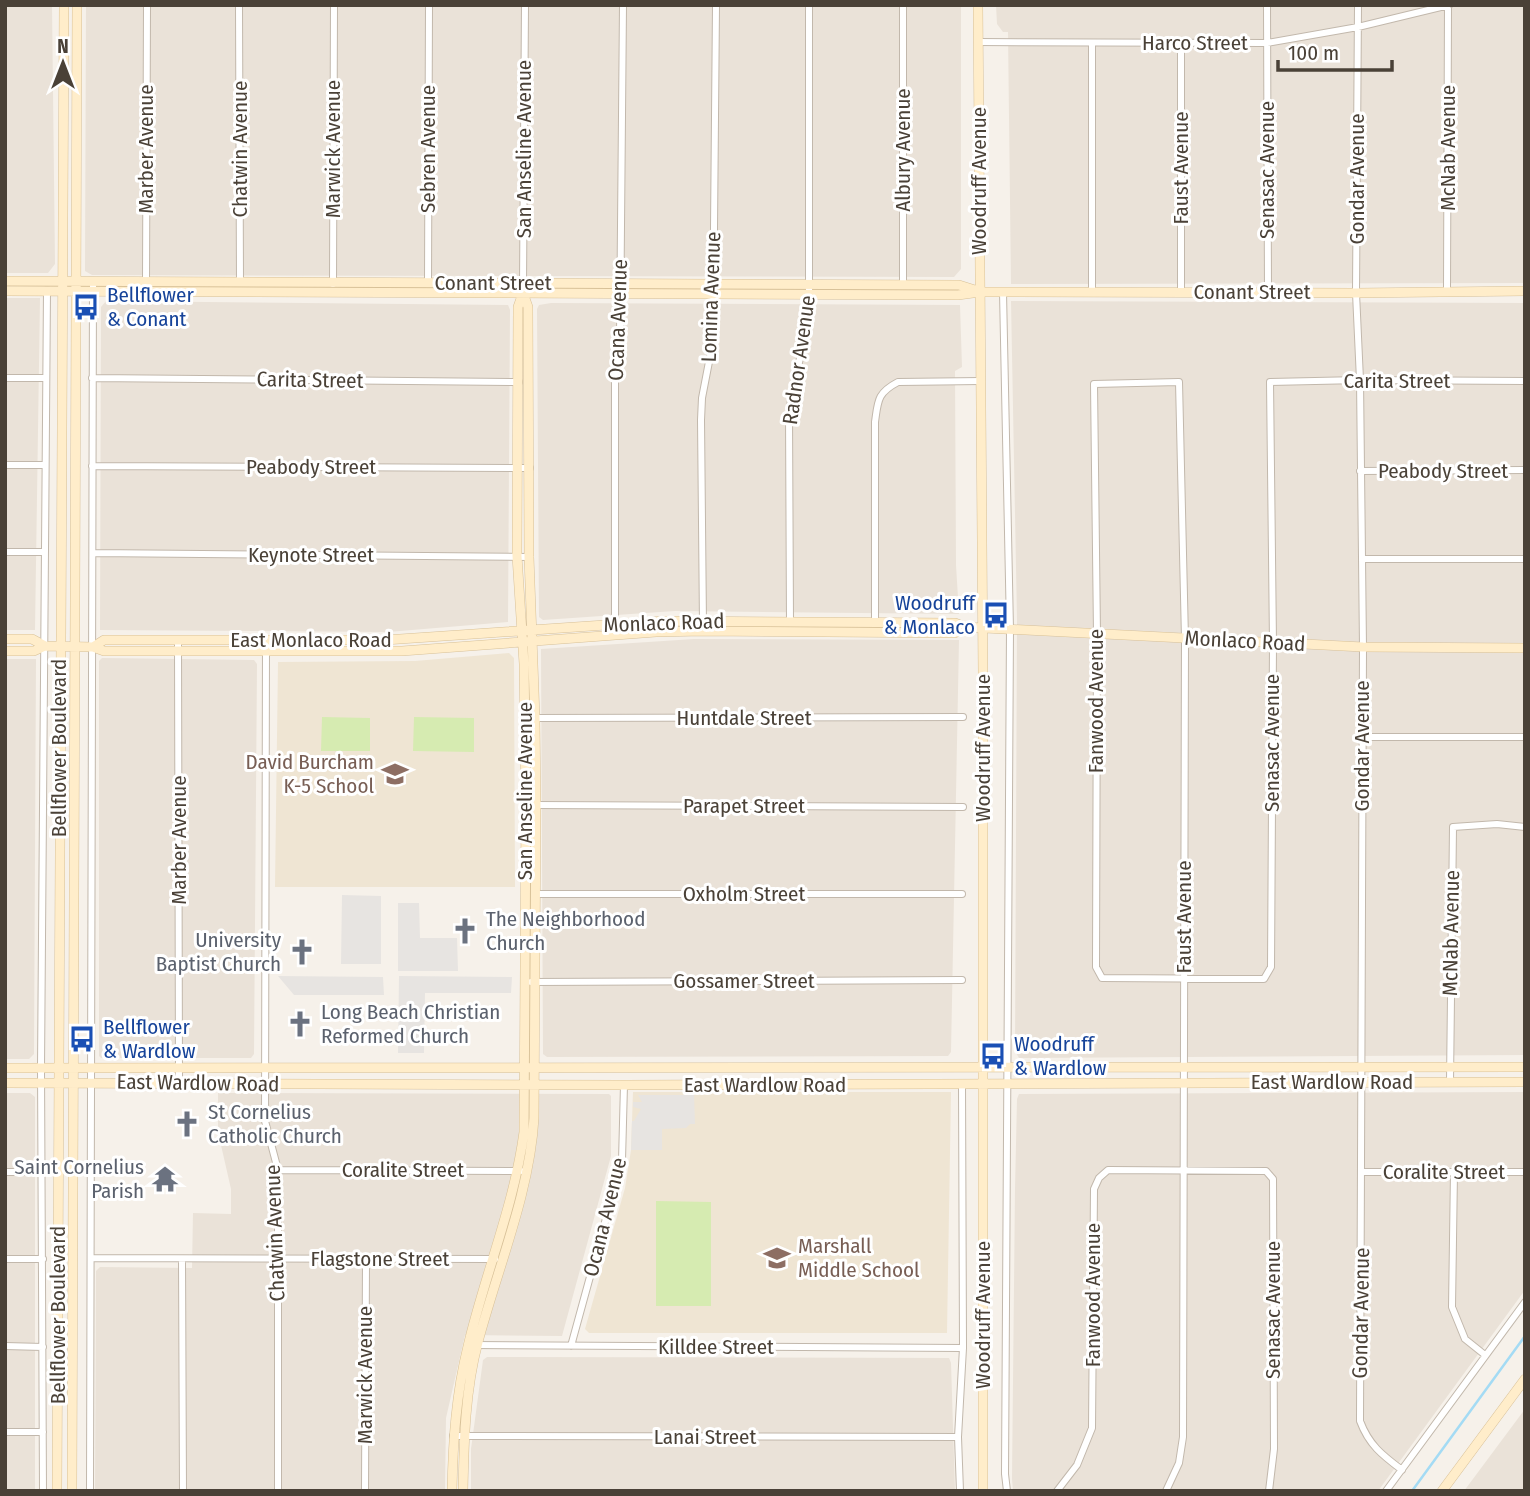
<svg xmlns="http://www.w3.org/2000/svg" width="1530" height="1496" viewBox="0 0 1530 1496" font-family="'Fira Sans Condensed',sans-serif">
<rect width="100%" height="100%" fill="#f6f1ea"/>
<path fill="#eae2d8" d="M5,5H52L55,264L48,273H5Z
M86,5H961V269L954,277L92,275L85,271Z
M996,5H1525V283L1011,284L1008,32H1003L997,24Z
M5,298H40L35,630H5Z
M106,301L508,305L510,310L508,622L388,632L100,630L101,307Z
M1011,301L1525,303V1055L1019,1058L1015,1051L1017,620Z
M551,303L960,305L962,367L955,371L956,565L959,614L675,611L543,620L539,617L537,309L539,305Z
M694,639L959,640L951,1052L948,1056L547,1057L543,1054L541,649Z
M102,658L254,660L257,664L254,1054L251,1058H101L99,1056V661Z
M5,659H36L34,1054L29,1059H5Z
M1525,1092V1290L1378,1491H1013L1012,1479L1015,1189L1017,1099L1019,1094Z
M5,1093H30L35,1097V1491H5Z
M218,1093L609,1094L611,1096V1156L562,1336L465,1335L446,1418L445,1491H95L96,1271L100,1267L192,1268L193,1213L231,1214V1189L218,1132Z
M487,1357L949,1358L951,1363L955,1491H471V1449L483,1360Z
M1525,1409V1491H1464Z"/>
<path fill="#efe5d3" d="M509,653L514,658L515,887H275L278,662L415,661Z
M633,1092H951L947,1333H589L585,1329L625,1188L631,1150Z"/>
<path fill="#d6ebb1" d="M322,717L370,718V751H321Z
M414,717L474,718V752L413,751Z
M656,1201L711,1202V1306H656Z"/>
<path fill="#e7e4e1" d="M342,895L381,896V964H341Z
M398,903H419L420,938H457L458,971H398Z
M278,976L383,977L384,995H294Z
M399,976L512,977L511,993H425L424,1053H398Z
M638,1095H694L695,1124H690L686,1128L662,1129V1150H631L632,1121H634L641,1109L633,1107V1102H642Z"/>
<g fill="none" stroke-linecap="round" stroke-linejoin="round">
<path stroke="#a4dbf4" stroke-width="2.5" d="M1412,1491L1525,1336"/>
<g stroke="#c2b8ac" stroke-width="8">
<path id="street" d="M239,5L240,283
M903,5V286
M1267,5L1268,292
M1358,5L1356,293L1360,380L1363,647L1360,1421C1369,1445 1382,1455 1402,1470
M978,42L1267,43L1358,27L1449,5
M1181,44V292
M146,283L147,5
M333,284L334,5
M428,284L429,5
M523,285L525,5
M1447,291L1448,5
M1003,292L1010,629L1005,1474L1007,1491
M1092,292V43
M5,378H46
M92,378L519,382
M5,465H45
M92,466L530,468
M1360,471L1525,470
M5,552H44
M93,553L529,557
M1363,559H1525
M790,623L789,414C793,380 804,348 809,314V5
M875,623V422C878,401 877,393 898,382L981,381
M703,625L701,420L702,398L713,341L716,5
M615,626V379L620,336L623,5
M178,640L179,1082
M266,641L265,1121L278,1170V1491
M534,718L963,717
M1362,737H1525
M534,805L963,807
M534,894H962
M531,982L962,980
M1450,1082L1453,827L1497,824L1525,827
M278,1170L521,1171
M5,1172H41
M1363,1172H1525
M1454,1172L1452,1307L1465,1339L1485,1355
M91,1258L495,1259
M5,1259H43
M182,1259L183,1491
M473,1345L963,1348
M5,1346L43,1347
M571,1346L622,1160L624,1085
M5,1432H43
M453,1436L958,1437
M43,1491L41,1068L47,290
M90,1491L93,281
M365,1491L366,1259
M960,1491L958,1437L963,1348L962,1084
M1057,1491L1077,1465L1092,1428L1094,1189L1099,1178L1108,1170L1266,1171L1273,1179L1274,1449L1269,1491
M1166,1491L1179,1463L1183,1437L1185,639L1179,382L1094,384L1097,634L1096,967L1102,978L1264,979L1271,967L1273,643L1270,382L1360,380L1525,381
M1386,1491L1525,1302"/>
</g>
<g stroke="#d8c198" stroke-width="10">
<path id="secondary" d="M978,5L983,675V1491
M5,281L959,285L978,291
M5,291L958,295L980,292L1356,293L1525,291
M5,639H32L45,646
M93,647L104,640H385L664,621L955,623L965,627L1363,647L1525,648
M5,651H34L45,646L93,647L104,651H402L656,632L703,631L955,633L965,627
M5,1068L1525,1067
M5,1083L624,1085L1525,1082
M57,1491L64,5
M72,1491L77,5
M452,1491C453,1441 456,1394 468,1346C485,1274 514,1206 524,1132L526,805L524,664L517,556L518,307L523,293
M463,1491C464,1441 465,1390 478,1342C497,1270 530,1192 534,1118L536,805L535,718L529,557L528,307L523,293
M1442,1491L1525,1379"/>
</g>
<use href="#street" stroke="#fff" stroke-width="6"/>
<use href="#secondary" stroke="#ffedca" stroke-width="9"/>
</g>
<defs>
<g id="bus-bare" transform="scale(2.1)"><path d="M-5-6H5V4H4V6H2V4H-2V6H-4V4H-5ZM-3.5-4V0h7V-4ZM-3.5 1.2v1.5H-2V1.2ZM2 1.2v1.5H3.5V1.2Z" fill="#1a4fb4" stroke="#fff" stroke-width="2.5" paint-order="stroke"/></g>
<g id="school-bare" transform="scale(2.1)"><path d="M0-5L7-2L0 1L-7-2ZM-4 1L0 2.5L4 1V4Q0 6-4 4Z" fill="#8d6e63" stroke="#fff" stroke-width="2.5" paint-order="stroke"/></g>
<g id="church-bare" transform="scale(2.1)"><path d="M-1.2-6h2.4v3.5h3.3v2.4h-3.3V6h-2.4V-.1h-3.3v-2.4h3.3Z" fill="#6b7280" stroke="#fff" stroke-width="2.5" paint-order="stroke"/></g>
<g id="temple-bare" transform="scale(2.1)"><path d="M0-6L5-2H3V0L6.5 2.5H4V6H1.5V3h-3V6H-4V2.5H-6.5L-3 0V-2H-5Z" fill="#6b7280" stroke="#fff" stroke-width="2.5" paint-order="stroke"/></g>
</defs>
<g fill-rule="evenodd">
<use href="#bus-bare" x="86" y="307"/>
<use href="#bus-bare" x="996" y="615"/>
<use href="#school-bare" x="395" y="774"/>
<use href="#church-bare" x="465" y="931"/>
<use href="#church-bare" x="302" y="952"/>
<use href="#church-bare" x="300" y="1024"/>
<use href="#bus-bare" x="82" y="1039"/>
<use href="#bus-bare" x="993" y="1056"/>
<use href="#church-bare" x="187" y="1124"/>
<use href="#temple-bare" x="165" y="1179"/>
<use href="#school-bare" x="777" y="1258"/>
</g>
<g text-anchor="middle" stroke-width="6" stroke-linejoin="round" paint-order="stroke">
<g font-size="21" fill="#4a4137" stroke="#fff">
<text x="1195" y="50">Harco Street</text>
<text transform="translate(1448 148) rotate(-90)" y="7">McNab Avenue</text>
<text transform="translate(146 149) rotate(-90)" y="7">Marber Avenue</text>
<text transform="translate(240 149) rotate(-90)" y="7">Chatwin Avenue</text>
<text transform="translate(333 149) rotate(-90)" y="7">Marwick Avenue</text>
<text transform="translate(428 149) rotate(-90)" y="7">Sebren Avenue</text>
<text transform="translate(524 149) rotate(-90)" y="7">San Anseline Avenue</text>
<text transform="translate(903 150) rotate(-90)" y="7">Albury Avenue</text>
<text transform="translate(1181 168) rotate(-90)" y="7">Faust Avenue</text>
<text transform="translate(1267 170) rotate(-90)" y="7">Senasac Avenue</text>
<text transform="translate(1357 179) rotate(-90)" y="7">Gondar Avenue</text>
<text transform="translate(979 181) rotate(-90)" y="7">Woodruff Avenue</text>
<text x="493" y="290">Conant Street</text>
<text x="1252" y="299">Conant Street</text>
<text transform="translate(711 297) rotate(-88)" y="7">Lomina Avenue</text>
<text transform="translate(618 320) rotate(-88)" y="7">Ocana Avenue</text>
<text transform="translate(799 360) rotate(-82)" y="7">Radnor Avenue</text>
<text transform="translate(310 380) rotate(1)" y="7">Carita Street</text>
<text x="1397" y="388">Carita Street</text>
<text x="311" y="474">Peabody Street</text>
<text x="1443" y="478">Peabody Street</text>
<text x="311" y="562">Keynote Street</text>
<text transform="translate(664 623) rotate(-2)" y="7">Monlaco Road</text>
<text x="311" y="647">East Monlaco Road</text>
<text transform="translate(1245 641) rotate(3)" y="7">Monlaco Road</text>
<text transform="translate(1096 701) rotate(-90)" y="7">Fanwood Avenue</text>
<text x="744" y="725">Huntdale Street</text>
<text transform="translate(1272 743) rotate(-90)" y="7">Senasac Avenue</text>
<text transform="translate(1362 746) rotate(-90)" y="7">Gondar Avenue</text>
<text transform="translate(59 748) rotate(-90)" y="7">Bellflower Boulevard</text>
<text transform="translate(983 748) rotate(-90)" y="7">Woodruff Avenue</text>
<text transform="translate(525 791) rotate(-90)" y="7">San Anseline Avenue</text>
<text x="744" y="813">Parapet Street</text>
<text transform="translate(179 840) rotate(-90)" y="7">Marber Avenue</text>
<text x="744" y="901">Oxholm Street</text>
<text transform="translate(1184 917) rotate(-90)" y="7">Faust Avenue</text>
<text transform="translate(1451 933) rotate(-89)" y="7">McNab Avenue</text>
<text x="744" y="988">Gossamer Street</text>
<text x="1332" y="1089">East Wardlow Road</text>
<text transform="translate(198 1083) rotate(1)" y="7">East Wardlow Road</text>
<text x="765" y="1092">East Wardlow Road</text>
<text x="403" y="1177">Coralite Street</text>
<text x="1444" y="1179">Coralite Street</text>
<text transform="translate(605 1217) rotate(-76)" y="7">Ocana Avenue</text>
<text transform="translate(275 1233) rotate(-92)" y="7">Chatwin Avenue</text>
<text x="380" y="1266">Flagstone Street</text>
<text transform="translate(1093 1295) rotate(-90)" y="7">Fanwood Avenue</text>
<text transform="translate(1273 1310) rotate(-90)" y="7">Senasac Avenue</text>
<text transform="translate(1361 1313) rotate(-89)" y="7">Gondar Avenue</text>
<text transform="translate(58 1315) rotate(-90)" y="7">Bellflower Boulevard</text>
<text transform="translate(983 1315) rotate(-90)" y="7">Woodruff Avenue</text>
<text x="716" y="1354">Killdee Street</text>
<text transform="translate(365 1375) rotate(-90)" y="7">Marwick Avenue</text>
<text x="705" y="1444">Lanai Street</text>
</g>
<g font-size="21" fill="#164399" stroke="#fff" text-anchor="start">
<text x="107" y="302">Bellflower<tspan x="107" dy="24">&amp; Conant</tspan></text>
<text x="975" y="610" text-anchor="end">Woodruff<tspan x="975" dy="24">&amp; Monlaco</tspan></text>
<text x="103" y="1034">Bellflower<tspan x="103" dy="24">&amp; Wardlow</tspan></text>
<text x="1014" y="1051">Woodruff<tspan x="1014" dy="24">&amp; Wardlow</tspan></text>
</g>
<g font-size="21" fill="#785e54" stroke="#fff" text-anchor="end">
<text x="374" y="769">David Burcham<tspan x="374" dy="24">K-5 School</tspan></text>
<text x="798" y="1253" text-anchor="start">Marshall<tspan x="798" dy="24">Middle School</tspan></text>
</g>
<g font-size="21" fill="#5b616d" stroke="#fff" text-anchor="start">
<text x="486" y="926">The Neighborhood<tspan x="486" dy="24">Church</tspan></text>
<text x="281" y="947" text-anchor="end">University<tspan x="281" dy="24">Baptist Church</tspan></text>
<text x="321" y="1019">Long Beach Christian<tspan x="321" dy="24">Reformed Church</tspan></text>
<text x="208" y="1119">St Cornelius<tspan x="208" dy="24">Catholic Church</tspan></text>
<text x="144" y="1174" text-anchor="end">Saint Cornelius<tspan x="144" dy="24">Parish</tspan></text>
</g>
</g>
<rect width="1530" height="1496" fill="none" stroke="#4a4137" stroke-width="14"/>
<g transform="translate(63 63)" stroke="#ffffff" stroke-width="5" paint-order="stroke">
<path d="M0-5L12 26L0 18L-12 26Z" fill="#4a4137"/>
<text y="-10" font-size="19" font-weight="bold" text-anchor="middle" fill="#4a4137">N</text>
</g>
<path d="M1278 60v10h114v-10" fill="none" stroke="#4a4137" stroke-width="3.5"/>
<text x="1288" y="60" font-size="21" fill="#4a4137" stroke="#ffffff" stroke-width="5" paint-order="stroke">100 m</text>
</svg>
